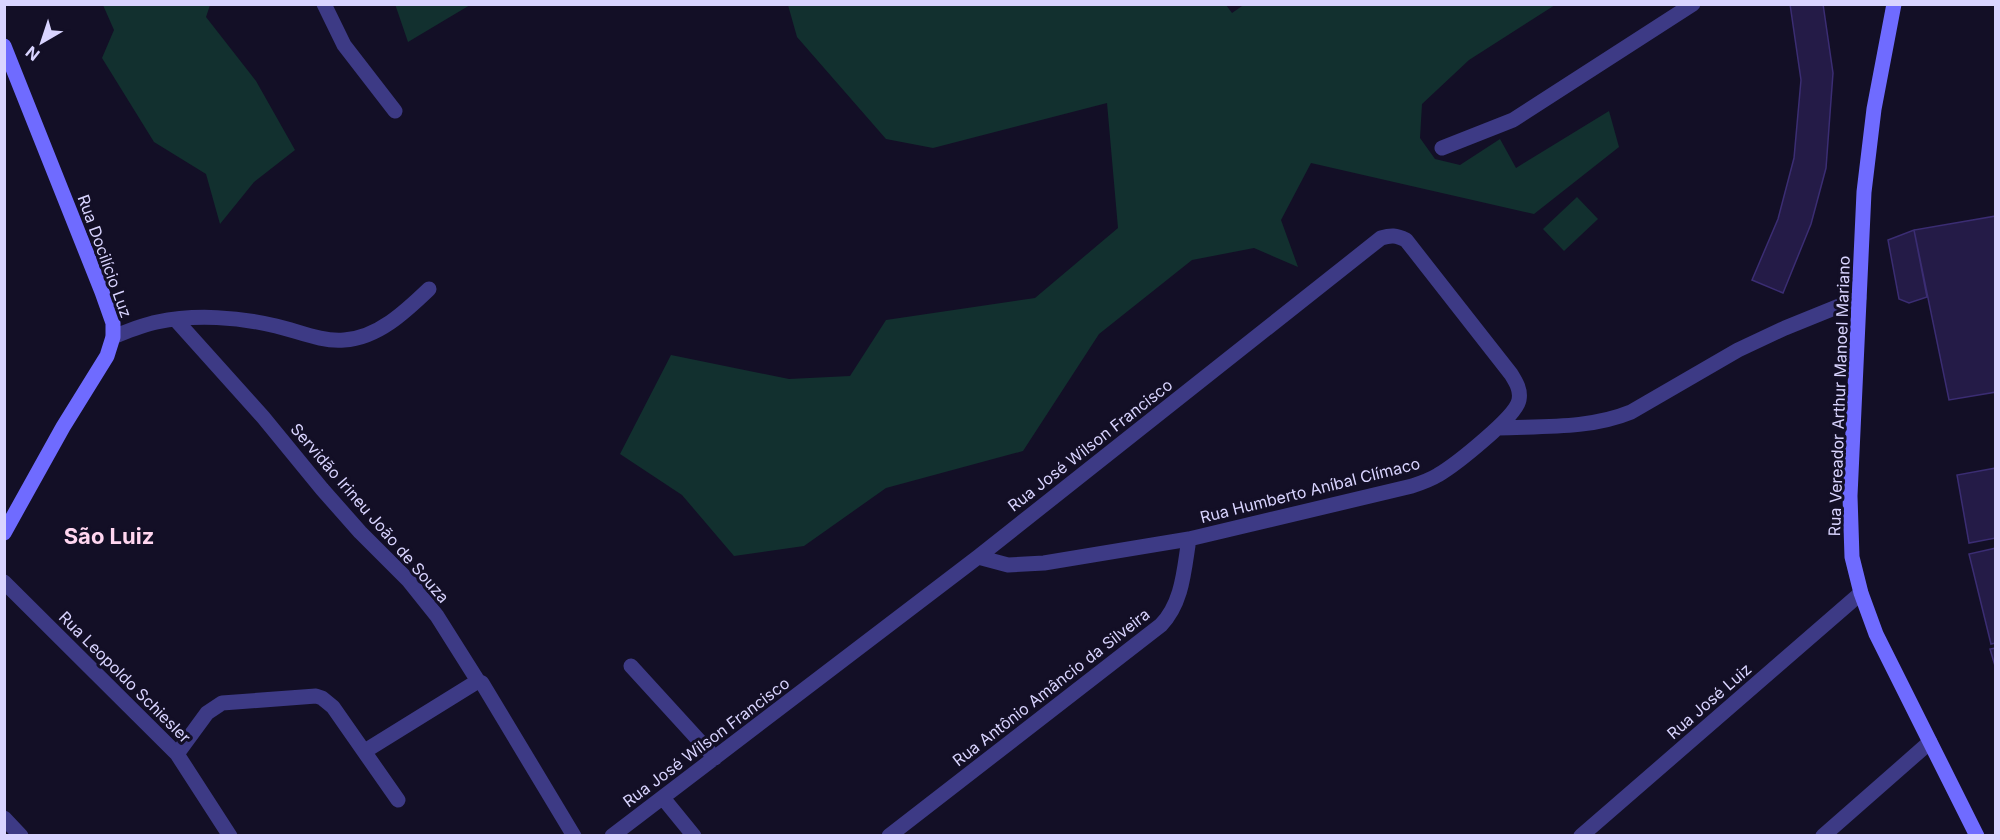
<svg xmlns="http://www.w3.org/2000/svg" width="2000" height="840" viewBox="0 0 2000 840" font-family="Inter,sans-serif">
<rect width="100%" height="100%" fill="#130f26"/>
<path fill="#12302f" d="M395,4H470V5L408,42Z
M103,5H210L206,17L256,81L295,150L254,182L220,224L206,174L154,142L102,58L114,30Z
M1226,5L1232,13L1245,4L1555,5L1469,60L1422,104L1420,138L1435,159L1460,165L1500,139L1516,168L1609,111L1619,147L1534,214L1311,163L1281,220L1298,267L1254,248L1192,260L1099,334L1023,451L886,488L804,546L734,556L682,495L620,454L671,355L789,379L850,376L886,320L1035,298L1118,228L1107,103L933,148L886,139L797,37L788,5Z
M1577,197L1598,219L1564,251L1543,229Z"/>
<path fill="#241b47" stroke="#3b2d73" stroke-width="1.5" d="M1790,4H1823L1833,73L1826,168L1811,224L1783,293L1752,280L1778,219L1794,158L1801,80Z
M1996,216V392L1949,400L1914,230Z
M1914,230L1927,297L1909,303L1899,299L1888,240Z
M1996,468V538L1969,543L1957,475Z
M1996,548V643L1991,644L1969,554Z
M1996,648V669L1990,649Z"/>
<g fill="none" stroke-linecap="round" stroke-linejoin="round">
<path stroke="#3d3a85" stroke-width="15" d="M324,4L344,45L395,111
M1442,148L1513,120L1693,4
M175,319L263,417L322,489L360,532L409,581L437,616L478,681L482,683L574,836
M113,337C128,331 142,325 157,322C195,314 239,317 276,326C298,331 321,342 344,340C378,338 406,311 429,289
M1498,428C1542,426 1590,429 1631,412L1738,350L1785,328L1859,298
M4,582L177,754L230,836
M631,666L715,758
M365,751L478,681
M177,754L207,713L222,703L316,696L322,698L333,707L398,800
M663,798L694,836
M4,818L21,836
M612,836L978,557L1381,238C1391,235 1396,235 1406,240L1511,374C1516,382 1521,390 1519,400C1516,417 1455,465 1438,475C1430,480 1421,483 1412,486L1189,539L1044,563L1008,565L978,557
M889,836L1161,625C1183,602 1184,569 1189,539
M1581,836L1861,593
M1823,836L1930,742"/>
<path stroke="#6f6bff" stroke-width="15" d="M1894,4L1874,109L1864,192L1850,496L1852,557L1861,593L1876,634L1977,836
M4,46L102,292L113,323V337L107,356L63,427L4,533"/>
</g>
<g text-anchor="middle" stroke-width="6" stroke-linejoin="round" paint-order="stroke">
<g font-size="16" fill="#d9d4ff" stroke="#130f26">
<text transform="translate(105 256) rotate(70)" y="6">Rua Docilício Luz</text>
<text transform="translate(1839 396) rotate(-88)" y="6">Rua Vereador Arthur Manoel Mariano</text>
<text transform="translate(1090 445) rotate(-38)" y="6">Rua José Wilson Francisco</text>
<text transform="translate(1310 490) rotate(-14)" y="6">Rua Humberto Aníbal Clímaco</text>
<text transform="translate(370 513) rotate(49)" y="6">Servidão Irineu João de Souza</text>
<text transform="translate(125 677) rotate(45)" y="6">Rua Leopoldo Schiesler</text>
<text transform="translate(1051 687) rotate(-38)" y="6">Rua Antônio Amâncio da Silveira</text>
<text transform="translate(1709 701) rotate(-41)" y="6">Rua José Luiz</text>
<text transform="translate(706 742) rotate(-37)" y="6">Rua José Wilson Francisco</text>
</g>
<g font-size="22" font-weight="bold" fill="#ffd6f0" stroke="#130f26">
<text x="109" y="544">São Luiz</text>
</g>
</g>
<rect width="2000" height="840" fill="none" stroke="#d9d4ff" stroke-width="12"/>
<g transform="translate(42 42) rotate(219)" stroke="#130f26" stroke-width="4.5" paint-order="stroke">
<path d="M0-4.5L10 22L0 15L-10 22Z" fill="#d9d4ff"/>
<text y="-9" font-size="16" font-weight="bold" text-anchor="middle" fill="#d9d4ff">N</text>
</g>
</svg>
